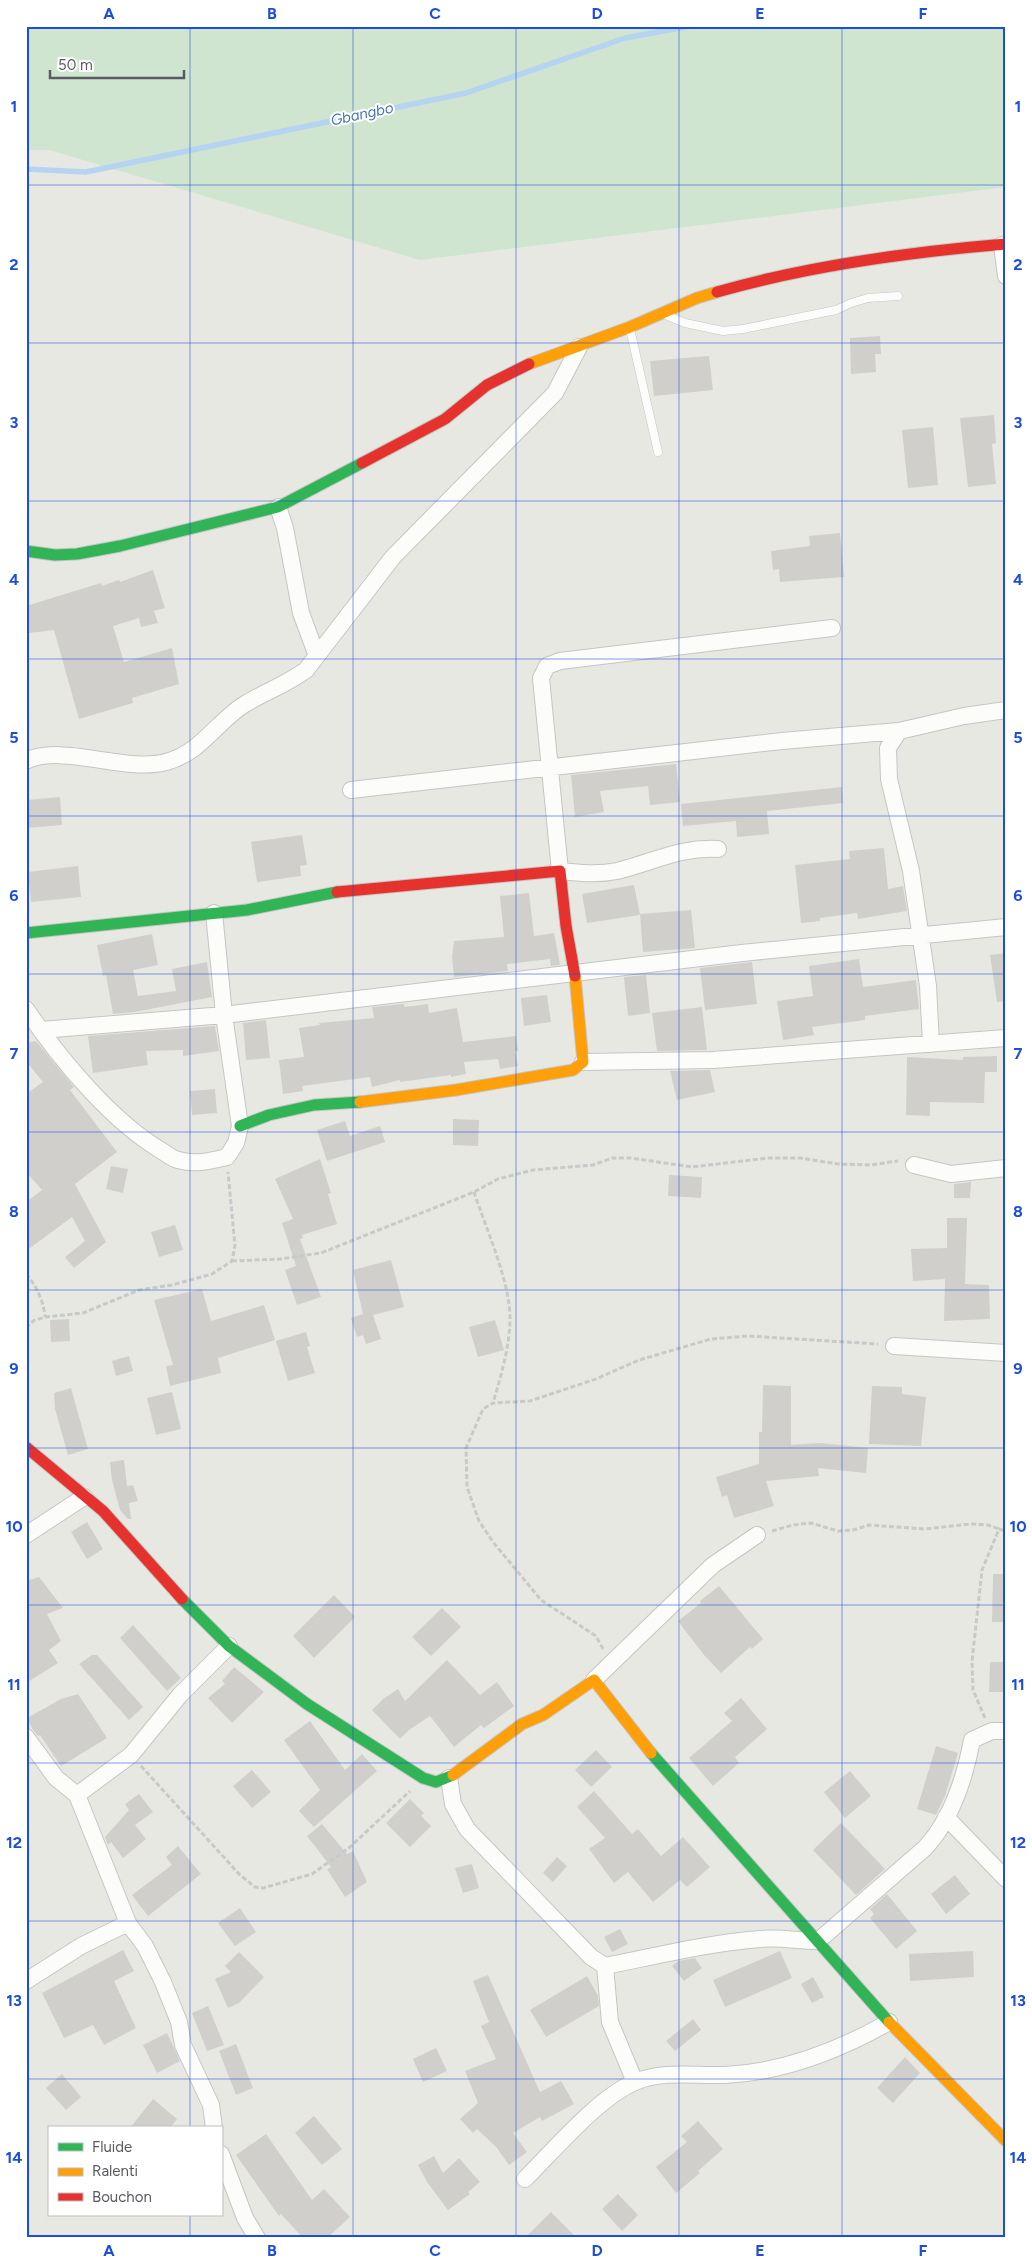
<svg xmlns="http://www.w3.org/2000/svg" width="1032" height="2264" viewBox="0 0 1032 2264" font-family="Figtree,sans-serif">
<rect width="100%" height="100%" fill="#e8e8e3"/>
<path fill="#d0e5d0" d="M26,26H1006V187L420,260L49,150H26Z"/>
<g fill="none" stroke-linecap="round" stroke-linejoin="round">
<path stroke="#b6d3f2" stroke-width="5.5" d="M26,169L86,172L466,93L625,38L691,26"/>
</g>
<path fill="#d0cfcc" d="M880,336L881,354H875L876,372L851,374L850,338Z
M709,356L713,390L654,396L650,361Z
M994,415L996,443L992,444L996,484L968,487L960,418Z
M933,427L938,485L908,488L902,430Z
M840,533L844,577L780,582L779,569L773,570L771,551L810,546L809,536Z
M153,570L165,608L154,611L158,623L141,627L139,618L113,626L124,662L172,648L179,684L132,698L133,703L79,719L54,630L29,633V629H26V606L101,583L102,586L119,580L120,582Z
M676,764L680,802L650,805L648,786L600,791L604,812L575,817L571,775Z
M842,787L843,803L767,811L769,834L737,837L736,821L683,826L681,804Z
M60,797L62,825L26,828V800Z
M302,835L307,865L300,866L301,876L257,882L251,842Z
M884,848L888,889L903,886L907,911L858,919L857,913L820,918V921L801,923L795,865L850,859L849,851Z
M78,866L81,897L31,902L28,872Z
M634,885L640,915L587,923L582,894Z
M529,893L534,936L554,933L560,965L551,966L550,959L507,964L508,971L454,977L452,957L454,941L504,937L500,896Z
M691,910L695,948L643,952L640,914Z
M152,934L158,965L133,970L138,996L176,991L172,969L207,962L212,997L135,1012L113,1014L106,975L103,976L97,945Z
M1006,953V1001L997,1002L990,955Z
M859,959L863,987L916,980L919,1009L865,1016V1020L812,1027L814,1035L783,1040L777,1001L813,996L809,966Z
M752,962L757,1004L705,1010L700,968Z
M646,975L650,1013L628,1016L624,977Z
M547,995L551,1022L524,1026L521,998Z
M404,1004V1007L428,1004L429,1013L457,1008L463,1042L516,1036L518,1051H515L518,1066L500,1069L498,1059L464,1062L466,1074L451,1077V1075L400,1082V1080L372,1087L370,1077L302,1086L303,1091L283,1094L279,1060L304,1057L299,1028L320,1025L319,1023L374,1018L372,1007Z
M702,1007L707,1050L657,1051L652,1013Z
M266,1020L270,1058L246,1060L243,1023Z
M215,1026L219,1051L183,1056V1050L146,1051L148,1065L93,1073L88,1036Z
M36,1041L74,1087L70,1090L117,1152L75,1184L106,1242L74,1268L65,1257L85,1241L72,1217L26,1251V1202L42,1190L26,1172V1094L43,1082L26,1061V1043Z
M997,1056V1072H985L984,1103L930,1102V1116L906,1115L907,1057L963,1060V1057Z
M710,1070L715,1092L677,1100L670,1071Z
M215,1089L217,1113L192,1115L190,1091Z
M453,1119L479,1120L478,1146L453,1145Z
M345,1121L350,1136L380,1126L385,1142L327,1161L317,1130Z
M320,1159L331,1193L328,1194L337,1224L302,1235L303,1238L300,1239L321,1297L297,1305L285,1270L296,1266L282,1223L293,1219L275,1179Z
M111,1166L128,1169L123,1193L106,1189Z
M669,1175L702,1177L701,1198L668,1196Z
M971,1182L970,1198H954V1184Z
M947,1218H967L965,1284L989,1285L990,1319L944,1321L945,1279L913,1281L911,1249L947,1248Z
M175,1225L183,1250L159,1257L151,1232Z
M391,1260L404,1307L373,1315L381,1339L366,1344L363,1335L357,1337L351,1318L363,1314L353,1270Z
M202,1289L211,1321L264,1305L275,1340L218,1358L221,1373L170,1386L166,1366L173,1365L154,1300Z
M69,1319L70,1341L51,1342L50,1320Z
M495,1320L504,1350L478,1357L469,1327Z
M306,1332L310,1346L307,1347L315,1373L288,1381L276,1341Z
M129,1356L133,1371L116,1376L112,1361Z
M763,1385L791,1386V1445L820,1443L868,1448L866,1473L818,1468L819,1476L766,1481L774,1506L734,1518L727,1495L722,1497L716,1477L759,1464V1432H762Z
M872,1386L902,1387V1394L926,1397L921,1446L869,1444Z
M71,1388L88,1449L68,1455L55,1409L54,1393Z
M172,1392L181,1429L156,1435L147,1398Z
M124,1460L127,1486L133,1485L138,1501L129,1503L131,1519H128L120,1510L112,1480L110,1462Z
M87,1522L103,1549L87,1559L71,1532Z
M993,1574H1006V1622H992Z
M39,1577L63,1608L47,1614L61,1641L49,1650L58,1663L26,1683V1581Z
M719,1586L763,1639L752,1649L750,1647L721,1673L704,1655L678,1621L701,1603L700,1601Z
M334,1595L355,1617L314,1658L293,1636Z
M442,1608L461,1627L431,1656L412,1637Z
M133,1625L181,1678L167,1691L120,1638Z
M92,1655H97L143,1707L129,1720L79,1664Z
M447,1660L480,1695L497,1682L514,1706L484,1728L481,1725L454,1747L430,1716L409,1730L400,1739L372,1710L383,1699L398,1689L405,1701Z
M990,1662H1006V1692H989Z
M234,1667L264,1692L232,1723L208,1698L225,1684L222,1681Z
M78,1694L107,1738L61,1766L40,1735L38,1736L33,1730L27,1718L61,1699Z
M741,1698L767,1729L735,1757L739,1763L713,1786L689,1758L732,1721L724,1713Z
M310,1721L345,1770L362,1754L377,1771L314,1827L299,1811L320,1790L284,1740Z
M936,1746L958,1753L945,1796L936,1815L917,1809Z
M596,1750L612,1767L591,1787L575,1770Z
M252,1770L271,1792L252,1808L233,1786Z
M850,1771L871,1796L845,1818L824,1792Z
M594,1791L632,1834L638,1829L661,1856L683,1837L710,1867L687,1887L680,1880L653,1902L628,1872L614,1883L589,1849L605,1838L577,1807Z
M139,1794L153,1812L135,1825L146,1839L123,1858L111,1842L108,1845L105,1837L129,1810L125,1804Z
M410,1799L424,1813L421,1816L431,1826L410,1847L386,1823Z
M841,1823L885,1869L856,1895L813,1850Z
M322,1824L347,1854L353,1851L367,1882L345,1897L327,1869L331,1867L307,1836Z
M178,1846L201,1874L148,1916L132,1895L172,1865L166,1857Z
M557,1857L567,1866L553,1882L543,1873Z
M472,1864L479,1888L463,1893L455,1868Z
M955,1875L970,1894L946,1914L931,1894Z
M887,1894L917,1931L896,1949L870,1918L874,1914L870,1909Z
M240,1908L256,1932L235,1946L218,1923Z
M620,1929L628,1944L612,1952L604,1937Z
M123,1950L134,1971L114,1981L136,2028L104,2045L93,2025L64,2038L42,1993Z
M780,1951L792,1978L725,2007L713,1980Z
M973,1951L974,1977L910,1981L909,1954Z
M239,1952L264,1977L239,2003L228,2008L215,1979L231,1972L225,1966Z
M695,1958L702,1968L684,1981L672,1966L678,1961Z
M488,1975L540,2092L561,2081L574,2104L542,2121L540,2117L513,2133L527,2152L509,2165L497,2148L477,2129L473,2133L460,2119L478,2103L465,2071L496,2059L481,2026L489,2022L473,1981Z
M587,1976L598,1996L599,2006L546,2037L530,2010Z
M813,1977L824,1997L812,2003L801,1984Z
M208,2006L224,2045L207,2051L192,2013Z
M693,2019L701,2030L675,2051L666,2041Z
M167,2033L180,2061L157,2073L143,2045Z
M236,2044L253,2088L236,2095L219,2051Z
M436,2048L447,2071L423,2082L413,2059Z
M905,2057L920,2073L893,2103L877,2088Z
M62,2074L81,2097L66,2110L46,2088Z
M153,2099L177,2119L170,2128H130Z
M314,2116L342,2149L322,2165L295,2133Z
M698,2121L723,2149L698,2171L700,2173L676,2193L656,2167L687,2142L681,2136Z
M266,2134L312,2200L324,2189L350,2217L327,2238H303L281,2214L279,2216L236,2155Z
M434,2156L443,2173L459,2158L480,2182L468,2192L470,2194L448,2210L427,2182L418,2165Z
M618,2194L638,2215L622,2231L602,2209Z
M551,2212L577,2238H525Z"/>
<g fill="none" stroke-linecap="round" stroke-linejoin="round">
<g stroke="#c5c5c3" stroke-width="9">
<path id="lane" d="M668,316L685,323L723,331L743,329L836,310L851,303L868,298L898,296
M630,329L658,452"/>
</g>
<g stroke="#c5c5c3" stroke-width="18">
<path id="street" d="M1002,245L1006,276
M278,507L285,528L301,613L317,656
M26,761C61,743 126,773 166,762C201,753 217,721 245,704C265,692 287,684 306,670L393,557L555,393L579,347
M351,790L782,741L899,731
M718,849C679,847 654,862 617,871C598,875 579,873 560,871L541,678L547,666L560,661L832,628
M26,1009C59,1058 111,1121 162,1151C167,1154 172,1159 178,1160C196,1165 209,1161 227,1157L236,1143L240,1126L224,1015L214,913
M41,1030L224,1015L742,953L1006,927
M931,1044L928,986L911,871L889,779L888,748L899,731L964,716L1006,710
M583,1062L713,1060L1006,1038
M914,1165L951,1174L1006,1168
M894,1346L1006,1353
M26,1535L84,1497
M594,1680L713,1565L757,1535
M26,1737L56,1778L77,1795L128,1923L145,1946L163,1982L179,2022L183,2045L211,2105L214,2128
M449,1778L453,1804L467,1829L591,1957L605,1966C656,1956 708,1943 760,1939C780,1937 798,1941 818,1941L925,1848C951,1820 965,1777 972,1740L992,1731H1006
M77,1795L131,1755L180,1695L229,1646
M946,1817L1006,1879
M605,1966L610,2022L635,2082
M26,1981L81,1946L128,1923
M221,2154L245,2218L257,2238
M525,2179C554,2150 599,2097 635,2082C663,2070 695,2076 725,2075C784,2072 838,2051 889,2022"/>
</g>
<g stroke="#c5c5c4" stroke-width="13">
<path id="fast" d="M26,551L55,555L77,554L120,546L278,507L362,463
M26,933L247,910L337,892
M240,1126L269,1115L314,1105L360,1102
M182,1599L229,1646L307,1704L423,1778L436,1782L453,1775
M651,1753L889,2022"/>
</g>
<g stroke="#c5c5c4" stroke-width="13">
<path id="slow" d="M529,364L630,327L697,298L717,292
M360,1102L456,1090L573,1070L583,1062L575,976
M453,1775L522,1724L543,1715L594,1680L651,1753
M889,2022L1006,2141"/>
</g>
<g stroke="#c5c5c4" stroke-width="13">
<path id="jam" d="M717,292C811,265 909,252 1006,244
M362,463L445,419L487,385L529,364
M337,892L560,871L566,926L575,976
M26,1447L103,1511L182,1599"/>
</g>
<path stroke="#c6cac8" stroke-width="3" stroke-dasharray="5 2.5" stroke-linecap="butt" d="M474,1192C486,1229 511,1283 510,1321C509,1349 501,1376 493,1403
M232,1261L280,1259L321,1253L474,1192L498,1179L533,1170L593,1165L612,1158H631L692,1167L768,1158H800L838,1164L870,1165L898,1161
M26,1274C36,1285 44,1302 45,1317
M26,1328L33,1321L45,1317L83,1313L139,1290L172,1285L212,1274L232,1261L235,1246L228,1172
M772,1531L793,1525L811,1523L838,1531L853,1530L869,1525L925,1529L970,1524L988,1525L999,1529
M603,1649L596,1636L541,1600L493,1542L479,1521L467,1487L466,1448L483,1409L493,1403L530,1401L596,1379L639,1360L711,1339L748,1336L878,1344
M985,1718L973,1690L972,1661L982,1570L999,1529L1006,1531
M141,1766L240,1875L255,1887L263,1888L312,1874L350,1847L410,1791"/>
<use href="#lane" stroke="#fcfcfb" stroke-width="8"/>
<use href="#street" stroke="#fcfcfb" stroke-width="16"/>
<use href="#fast" stroke="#30b455" stroke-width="11"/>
<use href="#slow" stroke="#ff9f0a" stroke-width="11"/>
<use href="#jam" stroke="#e5322d" stroke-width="11"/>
</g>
<path fill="none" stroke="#1d4ed8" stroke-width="1" stroke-opacity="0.55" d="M190,26V2128M353,26V2238M516,26V2238M679,26V2238M842,26V2238M26,185H1006M26,343H1006M26,501H1006M26,659H1006M26,816H1006M26,974H1006M26,1132H1006M26,1290H1006M26,1448H1006M26,1605H1006M26,1763H1006M26,1921H1006M26,2079H1006M190,2215V2238"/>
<g text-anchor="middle" stroke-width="4" stroke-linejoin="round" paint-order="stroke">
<g font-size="15" font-style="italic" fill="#4674ba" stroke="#fff">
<text transform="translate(362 114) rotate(-12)" y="5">Gbangbo</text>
</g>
</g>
<rect width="1032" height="2264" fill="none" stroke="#ffffff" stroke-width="55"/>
<rect x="48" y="2126" width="175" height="90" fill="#ffffff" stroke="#bdbdbf"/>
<rect x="58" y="2143" width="25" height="8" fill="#30b455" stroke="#bdbdbf"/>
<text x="92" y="2152" font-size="15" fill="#595b60">Fluide</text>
<rect x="58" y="2168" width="25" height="8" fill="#ff9f0a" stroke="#bdbdbf"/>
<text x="92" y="2176" font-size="15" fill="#595b60">Ralenti</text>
<rect x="58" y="2193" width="25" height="8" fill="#e5322d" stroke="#bdbdbf"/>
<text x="92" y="2202" font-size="15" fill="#595b60">Bouchon</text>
<path d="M50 70v8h134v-8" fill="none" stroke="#595b60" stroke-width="2.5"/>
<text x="58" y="70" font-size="15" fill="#595b60" stroke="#ffffff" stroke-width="4" paint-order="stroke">50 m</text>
<rect x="28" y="28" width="976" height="2208" fill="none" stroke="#1d4ed8" stroke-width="2"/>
<g font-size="16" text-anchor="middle" font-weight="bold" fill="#1d4ed8">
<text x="109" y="19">A</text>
<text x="272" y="19">B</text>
<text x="435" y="19">C</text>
<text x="597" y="19">D</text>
<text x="760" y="19">E</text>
<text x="923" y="19">F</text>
<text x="14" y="112">1</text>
<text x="1018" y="112">1</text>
<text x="14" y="270">2</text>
<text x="1018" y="270">2</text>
<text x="14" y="428">3</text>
<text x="1018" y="428">3</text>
<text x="14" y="585">4</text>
<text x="1018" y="585">4</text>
<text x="14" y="743">5</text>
<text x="1018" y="743">5</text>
<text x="14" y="901">6</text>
<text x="1018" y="901">6</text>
<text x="14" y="1059">7</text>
<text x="1018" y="1059">7</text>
<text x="14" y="1217">8</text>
<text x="1018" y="1217">8</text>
<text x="14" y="1374">9</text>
<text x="1018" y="1374">9</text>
<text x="14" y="1532">10</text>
<text x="1018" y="1532">10</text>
<text x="14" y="1690">11</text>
<text x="1018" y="1690">11</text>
<text x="14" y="1848">12</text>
<text x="1018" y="1848">12</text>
<text x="14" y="2006">13</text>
<text x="1018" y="2006">13</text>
<text x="14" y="2163">14</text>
<text x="1018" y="2163">14</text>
<text x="109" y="2256">A</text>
<text x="272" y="2256">B</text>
<text x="435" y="2256">C</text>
<text x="597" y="2256">D</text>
<text x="760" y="2256">E</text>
<text x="923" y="2256">F</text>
</g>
</svg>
